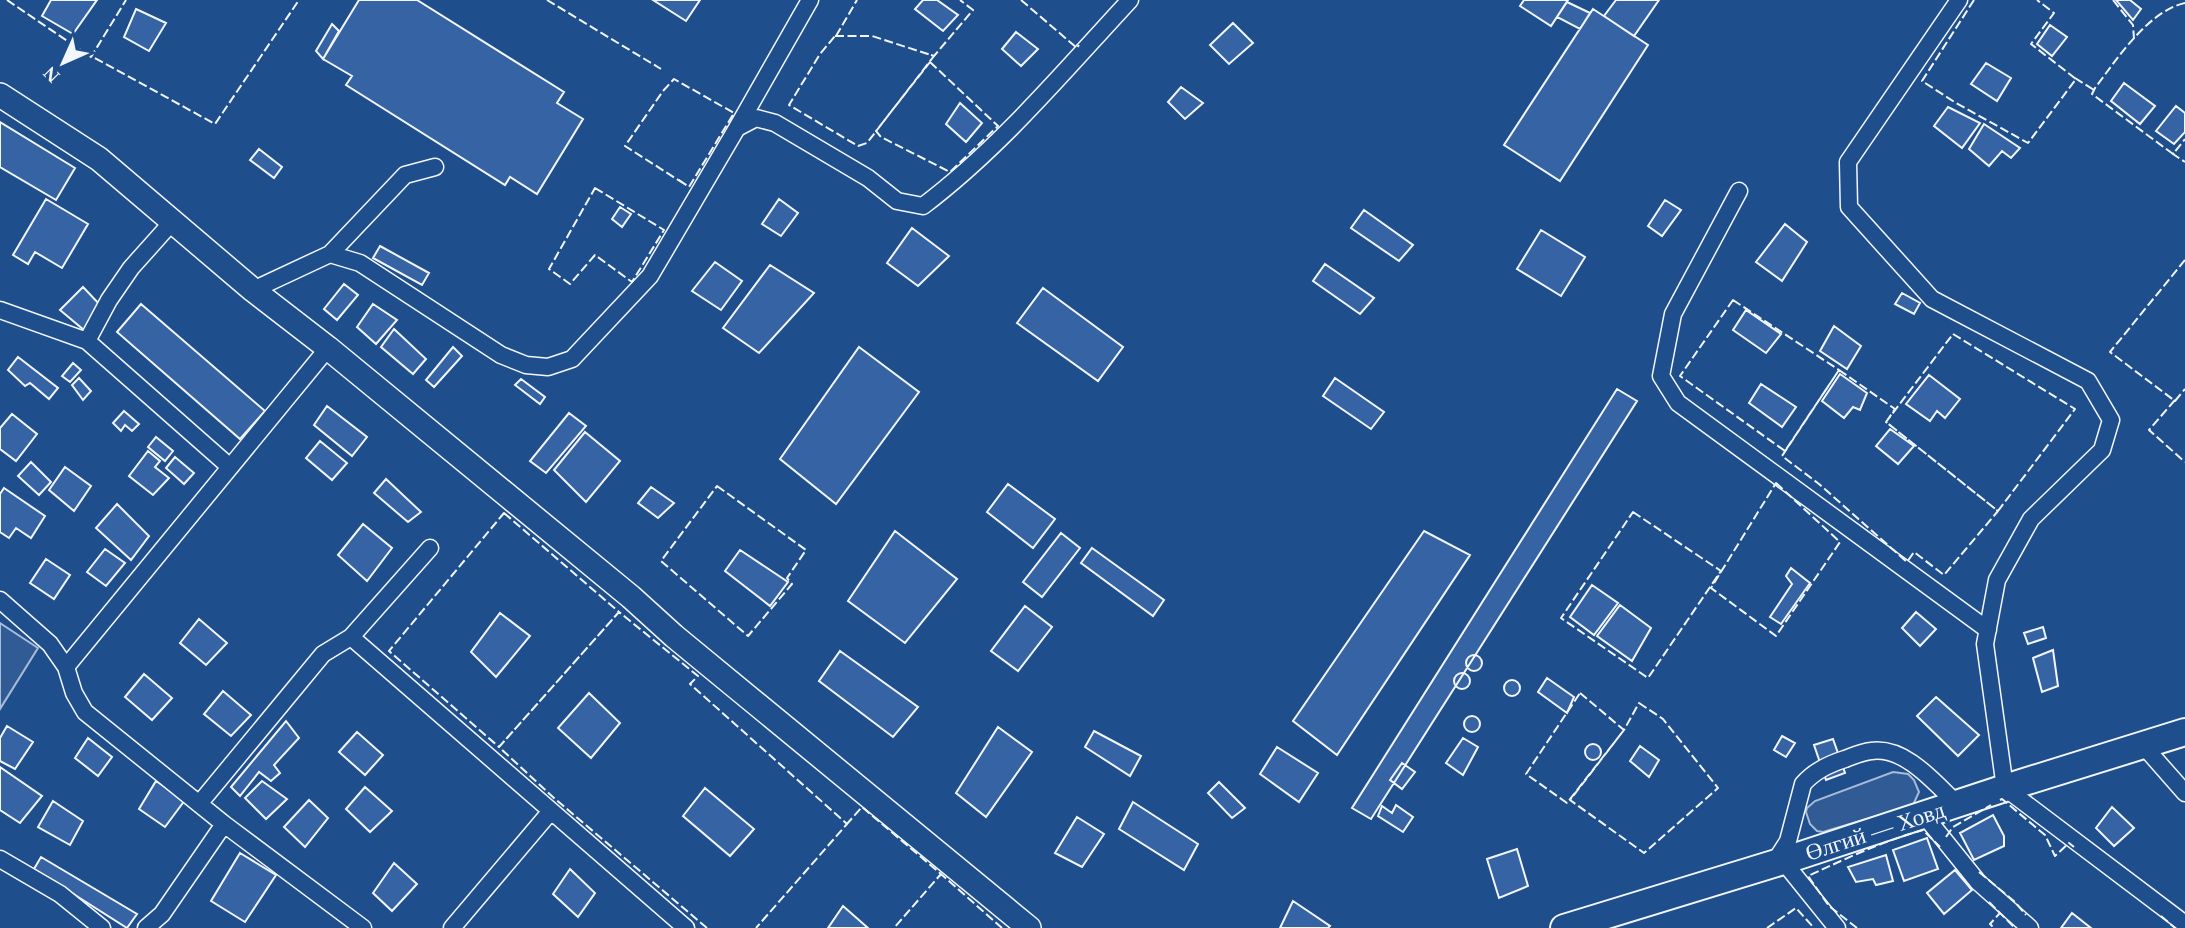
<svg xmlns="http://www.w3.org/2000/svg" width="2185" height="928" viewBox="0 0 2185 928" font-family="'Times New Roman',serif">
<rect width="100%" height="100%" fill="#1f4e8c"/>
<path fill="#305b95" stroke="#a8bbd7" stroke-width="2" d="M0,623L38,648L0,709Z
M1893,772L1908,774L1914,780L1919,792L1913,805L1823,832L1817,831L1810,824L1806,812L1807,808L1815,801Z"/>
<path fill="#3563a3" stroke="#f2f6ff" stroke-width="2" d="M51,0H97L73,34L42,16Z
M359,0H417L564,92L557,103L583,119L537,194L510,177L505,185L346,85L352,76L323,59Z
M653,0H700L686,21Z
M923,0H937L958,15L943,31L915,9Z
M1524,0H1568L1551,26L1520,6Z
M1616,0H1659L1634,36L1604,16Z
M2116,0H2130L2141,9L2133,20Z
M1567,2L1590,13L1580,29L1557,17Z
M136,9L166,23L149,51L124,37Z
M1593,9L1648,45L1560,181L1504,145Z
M1233,23L1253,43L1229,64L1210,45Z
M332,24L339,31L323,59L316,51Z
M2050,25L2067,37L2052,56L2037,44Z
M1016,32L1038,49L1021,66L1002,49Z
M1986,63L2011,78L1997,101L1971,84Z
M2124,83L2155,106L2140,124L2111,101Z
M1181,87L1203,103L1185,119L1168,102Z
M960,103L982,123L966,142L946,124Z
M2176,106L2185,113V132L2174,144L2156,131Z
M1948,107L1980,123L1962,148L1934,126Z
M0,122L75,168L56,200L0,167Z
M1984,124L2020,148L2011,158L2002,151L1989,166L1969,149Z
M259,149L282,167L274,178L250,160Z
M46,199L88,224L62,268L35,252L28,264L13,255Z
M779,199L798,213L781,236L762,224Z
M1665,200L1681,210L1662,236L1648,226Z
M620,207L631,214L622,227L612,219Z
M1364,210L1413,245L1399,261L1351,228Z
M1785,224L1807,242L1782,281L1756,262Z
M912,228L949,256L918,286L887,263Z
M1541,230L1585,257L1561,296L1517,269Z
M380,246L429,273L422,285L373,258Z
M715,262L742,281L721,310L692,291Z
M1325,264L1374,298L1360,314L1313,281Z
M770,265L814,293L759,353L723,328Z
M344,284L358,295L337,320L324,309Z
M83,287L103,308L84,330L60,310Z
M1043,288L1123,347L1098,381L1017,323Z
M1902,293L1920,303L1914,314L1895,304Z
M141,304L265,411L240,439L117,332Z
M373,304L397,320L376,344L357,327Z
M1746,310L1781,334L1766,353L1733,330Z
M1834,326L1861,346L1847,369L1820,351Z
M394,329L426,359L413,374L381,347Z
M453,347L462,356L434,387L426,380Z
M859,347L919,392L836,504L780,459Z
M18,357L58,388L49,399L30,383L25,386L8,370Z
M73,363L81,370L70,382L62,376Z
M1840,374L1867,393L1860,410L1853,407L1844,418L1822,401Z
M1929,375L1960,399L1945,418L1937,411L1930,421L1906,404Z
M79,378L91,391L83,400L72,385Z
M1335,378L1384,412L1371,429L1323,396Z
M521,379L545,397L540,404L515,385Z
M1761,384L1796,407L1782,427L1749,403Z
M1617,389L1637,401L1371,819L1352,808Z
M327,406L367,437L352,456L314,425Z
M124,411L139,424L132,431L125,425L121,431L113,423Z
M569,413L586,426L546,473L530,461Z
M12,414L37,434L16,461L0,449V428Z
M1890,429L1914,446L1898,464L1876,446Z
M585,432L620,461L586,502L554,470Z
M156,437L173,451L165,461L148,447Z
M320,441L347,463L332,480L306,458Z
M148,451L160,461L155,467L169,478L153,495L129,476Z
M175,457L194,473L184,484L166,468Z
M31,462L51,482L39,495L18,476Z
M65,467L91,486L74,511L49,490Z
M386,479L421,512L408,522L374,493Z
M1008,484L1055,519L1033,548L987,512Z
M651,487L674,503L658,518L638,503Z
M4,488L45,516L31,538L16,528L9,538L0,532V494Z
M117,504L149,536L131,560L96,528Z
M363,524L392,548L367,581L338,555Z
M895,531L957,579L905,643L848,601Z
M1424,531L1470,555L1337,755L1293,721Z
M1061,533L1080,548L1042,597L1023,582Z
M1092,548L1164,600L1153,616L1081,563Z
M105,549L125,563L106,586L87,572Z
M740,550L788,582L770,606L725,571Z
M46,559L70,575L54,599L30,583Z
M1791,568L1810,583L1781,624L1770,617L1792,584L1786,576Z
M1592,585L1618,603L1594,635L1570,617Z
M1620,605L1651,628L1632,661L1597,636Z
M1025,606L1052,627L1018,671L991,651Z
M1916,612L1936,629L1920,646L1902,628Z
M500,613L530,636L496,677L471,652Z
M199,619L227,643L206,665L180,643Z
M2043,627L2046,638L2028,644L2024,633Z
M2053,650L2058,686L2042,692L2033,658Z
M840,651L918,707L893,737L819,681Z
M1466 663a8 8 0 1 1 16 0a8 8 0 1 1-16 0Z
M1454 681a8 8 0 1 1 16 0a8 8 0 1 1-16 0Z
M144,674L172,698L152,720L125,697Z
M1547,678L1574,697L1567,713L1538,692Z
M1504 688a8 8 0 1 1 16 0a8 8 0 1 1-16 0Z
M223,691L251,715L231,736L204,714Z
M589,693L620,723L591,758L558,728Z
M1936,697L1979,735L1958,756L1917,716Z
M1464 724a8 8 0 1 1 16 0a8 8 0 1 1-16 0Z
M286,721L299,738L274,765L280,773L271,781L259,772L240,796L231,787Z
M7,726L33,742L15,769L0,761V738Z
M998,727L1032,752L986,817L956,793Z
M1094,731L1141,756L1130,776L1085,747Z
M357,732L383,755L365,775L339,752Z
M1782,736L1795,743L1786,757L1774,750Z
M88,738L112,757L98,776L75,758Z
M1463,738L1478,747L1463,775L1446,763Z
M1833,739L1845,773L1826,780L1814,745Z
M1585 752a8 8 0 1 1 16 0a8 8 0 1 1-16 0Z
M1640,746L1659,760L1649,777L1630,761Z
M1277,747L1318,773L1299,802L1260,774Z
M1402,763L1415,772L1402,789L1390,780Z
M0,767L42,796L20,823L0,810Z
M156,781L185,800L165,827L139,809Z
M262,781L287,799L266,819L245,798Z
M1219,782L1245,808L1232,818L1208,793Z
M365,787L392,811L370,832L346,809Z
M705,788L754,829L730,856L683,816Z
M309,800L328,818L305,847L284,827Z
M53,801L83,821L70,845L38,827Z
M1133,802L1198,844L1184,870L1119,829Z
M1396,805L1413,817L1403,832L1378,816L1382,806L1392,813Z
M2112,807L2134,828L2114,846L2096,828Z
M1993,815L2004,836V846L1974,860L1960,833Z
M1077,817L1104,834L1082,867L1055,853Z
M1927,838L1938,869L1904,881L1893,850Z
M1517,849L1528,886L1499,898L1487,859Z
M240,853L276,875L245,922L211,901Z
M1886,855L1893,881L1876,885L1873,879L1856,882L1848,867Z
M41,857L137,914L127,928L34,869Z
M394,863L417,884L392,911L373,893Z
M570,869L595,893L578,917L553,894Z
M1955,870L1972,890L1944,914L1927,893Z
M1293,901L1330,926L1328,928H1280Z
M843,906L868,928H828Z
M2072,913L2091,928H2061Z"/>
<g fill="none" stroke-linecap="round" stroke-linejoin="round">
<g stroke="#f2f6ff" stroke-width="19">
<path id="minor" d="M1959,0L1848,162L1849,207L1932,299L2088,381L2111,420L2102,450L2031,519L1997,580L1985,644L2005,788L2185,924
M737,128L810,0
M1739,191L1673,314L1661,376L1678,403L1988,630
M330,254L405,175L435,167
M253,290L330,254L360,263L501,355L526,365L548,367L572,359L650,276L737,128L756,118L775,123L868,178L897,201L923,206C1000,148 1065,70 1130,0
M0,310L87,341L230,467
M87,341L109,300L131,268L173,221
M430,548L351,637L686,928
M0,600L50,644L66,667L74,693L85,712L224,824L363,928
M66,667L328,348
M2142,744L2185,793
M199,804L323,654L351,637
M1924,815L1978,882L2030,928
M0,859L60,894L102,928
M1783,861L1837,928
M1774,863L1788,841L1803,784C1814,771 1829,764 1845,759C1853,756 1862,752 1871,751C1905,746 1935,783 1957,804
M146,928L162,914L224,824
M452,928L551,811"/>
</g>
<g stroke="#f2f6ff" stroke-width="26">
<path id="secondary" d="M0,95L99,159L253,290L328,348L631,597L674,636L1029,928"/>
</g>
<g stroke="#f2f6ff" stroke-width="30">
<path id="trunk" d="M1564,928L1783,861L2005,788L2185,732"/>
</g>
<use href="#minor" stroke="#1f4e8c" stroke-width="16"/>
<use href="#secondary" stroke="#1f4e8c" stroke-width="23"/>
<use href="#trunk" stroke="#1f4e8c" stroke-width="26"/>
<path stroke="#f2f6ff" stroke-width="2" stroke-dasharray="9 3.5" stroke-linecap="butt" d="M7,0L91,57L126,0
M547,0L661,69
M1021,0L1077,48L1079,45
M1974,0L1922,81L1956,103L2028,143L2076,79L2031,44L2054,13L2037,0
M2113,0L2133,25L2134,39
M2185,3C2148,11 2117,59 2095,88L2092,94L2173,154L2185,139
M835,36H872L934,56L867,143L858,146L789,105L820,54Z
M836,36L857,0
M84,52L215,124L299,0
M931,55L934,56L973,10L960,0
M930,62L998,126L950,172L881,137L876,131Z
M2075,78L2094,90L2095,88
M2174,153L2173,154L2185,162
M679,180L689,187L734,113L674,79L663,91L625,146L686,185
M595,188L664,230L632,282L595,255L570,284L549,269Z
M2185,260L2110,352L2175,401L2185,389
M1733,300L1839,370L1785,451L1680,376Z
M1953,334L2075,409L1998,511L1886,422Z
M1839,370L1895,409L1886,422L1998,511L1944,575L1914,552L1907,562L1819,484L1782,456Z
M2175,400L2149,430L2185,462
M1776,483L1840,542L1776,636L1711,588Z
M717,486L806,550L787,578L792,584L748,636L661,561Z
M1633,512L1721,571L1648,678L1561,618Z
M504,513L619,612L499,747L389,651Z
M1580,693L1624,730L1567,803L1526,774Z
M1639,703L1663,719L1718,788L1644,853L1570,800L1624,730Z
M2000,800L2002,799L2045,835L2055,856L2069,843L2074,847
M846,825L862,807L941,874L894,928
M1946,837L1953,827L1991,805
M1979,872L2015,902L2026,915
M940,876L941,874L1002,928
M1989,902L2000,913L1990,924L1994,928
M1998,915L2000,913L2015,928
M2161,916L2175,928
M707,928L554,798L499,747L619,612L698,676L690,684L847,824L756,928
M1767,928L1796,908L1814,928
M1857,928L1829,906L1808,876C1845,859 1883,841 1923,830L1940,847"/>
</g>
<g text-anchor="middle" stroke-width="5" stroke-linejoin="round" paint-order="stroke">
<g font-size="23" fill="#f2f6ff" stroke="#1f4e8c">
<text transform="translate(1875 831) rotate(-18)" y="8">Өлгий — Ховд</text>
</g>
</g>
<g transform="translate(63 63) rotate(225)" stroke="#1f4e8c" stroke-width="5" paint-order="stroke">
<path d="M0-5L12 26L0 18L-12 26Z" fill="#f2f6ff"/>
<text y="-10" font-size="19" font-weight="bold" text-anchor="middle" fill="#f2f6ff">N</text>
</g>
</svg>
